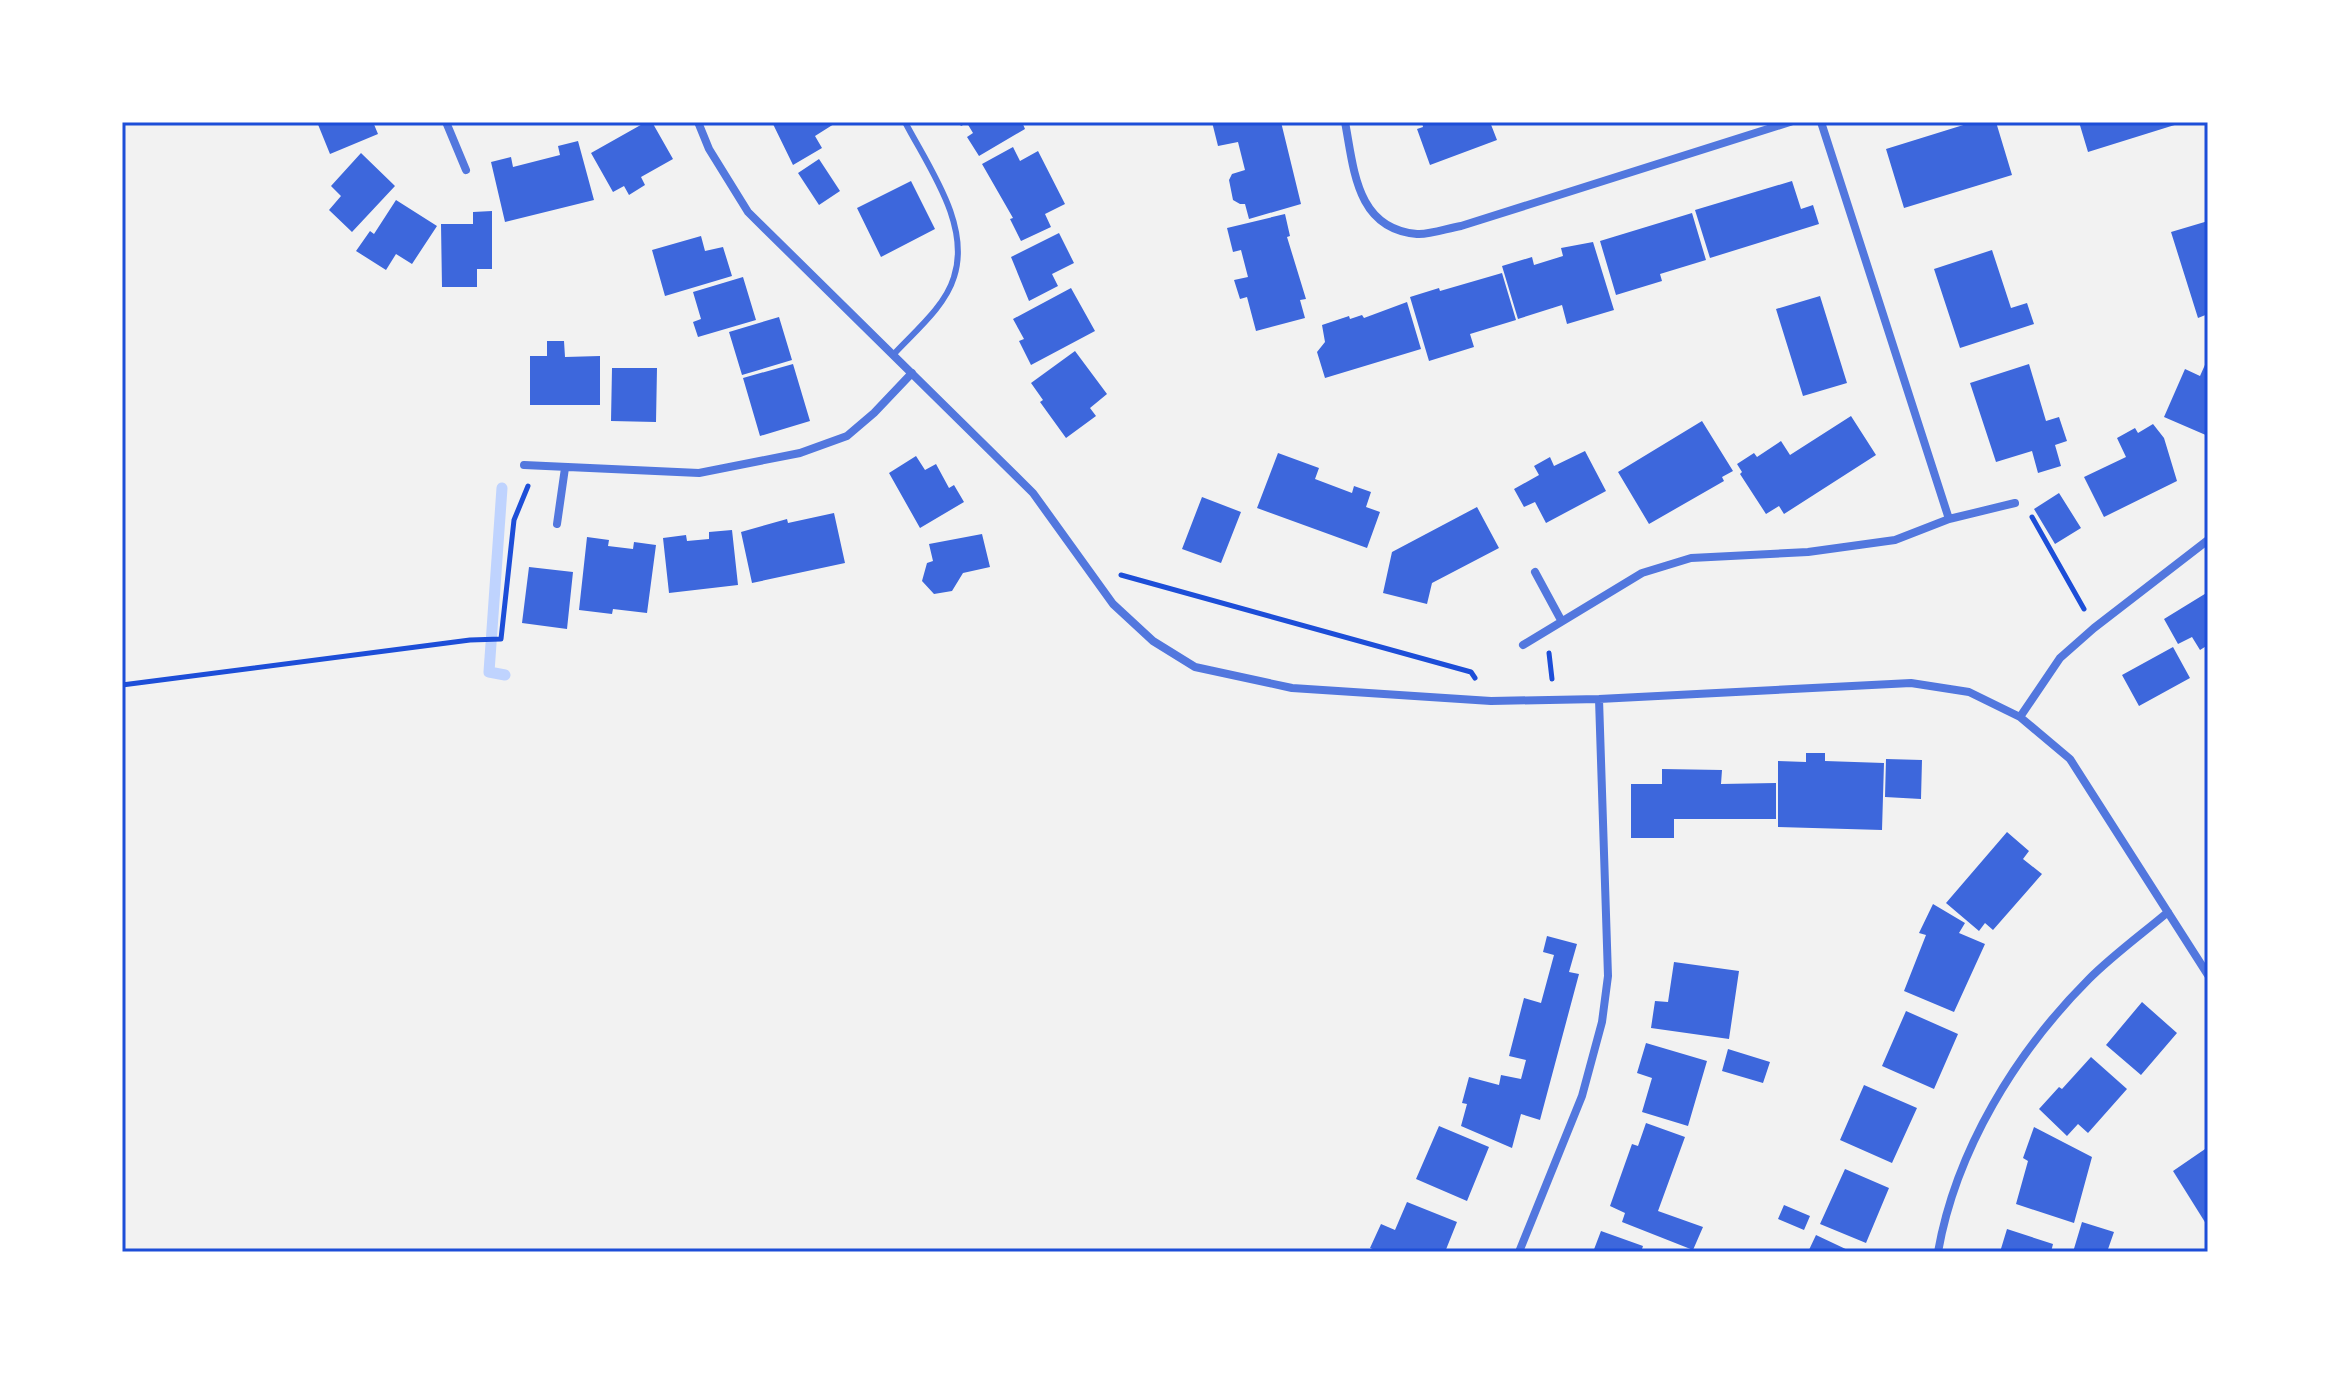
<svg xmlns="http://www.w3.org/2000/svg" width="2330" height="1374" viewBox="0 0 2330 1374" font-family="Overpass,sans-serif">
<rect width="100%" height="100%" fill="#f2f2f2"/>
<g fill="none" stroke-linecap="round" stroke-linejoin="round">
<path stroke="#bfd3fe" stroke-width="11" d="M502,488L489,672L505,675"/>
</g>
<path fill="#3d67dc" d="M317,122H373L378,134L330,154Z
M646,122H652L673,159L641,177L645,185L629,195L624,186L613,192L591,153Z
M772,122H833L834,124L815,136L822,148L793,165Z
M958,122H1022L1025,129L979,156L967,137L973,133L967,123L961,126Z
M1212,122H1281L1301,204L1249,219L1245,204H1240L1233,200L1229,180L1232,174L1245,170L1238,142L1218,146Z
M1422,122H1490L1497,140L1430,165L1417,129L1423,127Z
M1973,122H1996L2012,175L1904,208L1886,149Z
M2079,122H2181V123L2088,152Z
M578,141L594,200L505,222L491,162L511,157L513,167L560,155L558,146Z
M1013,147L1020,161L1038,151L1065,204L1045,214L1051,227L1021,241L1010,219L1013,218L982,164Z
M361,153L395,186L352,232L329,210L341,196L331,186Z
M819,159L840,191L819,205L798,173Z
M911,181L935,229L881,257L857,208Z
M1792,181L1801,209L1813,205L1819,224L1710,258L1695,210Z
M396,200L437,226L412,264L396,254L386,270L356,251L370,231L374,234Z
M492,211V269H477V287H442L441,224H473V212Z
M1692,213L1706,260L1660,274L1662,281L1616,295L1600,241Z
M1285,214L1290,236L1287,237L1306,299L1300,300L1305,318L1256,331L1247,297L1240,299L1234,280L1248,277L1241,250L1233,252L1227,228Z
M2208,221V314L2198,318L2171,232Z
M1059,233L1074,263L1052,274L1058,286L1029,301L1011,257Z
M701,236L705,251L723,247L732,276L665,296L652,250Z
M1593,242L1614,310L1567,324L1562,305L1518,319L1502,266L1532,257L1534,265L1563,256L1561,248Z
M1992,250L2011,308L2027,303L2034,324L1960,348L1934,269Z
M1502,273L1516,320L1470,334L1474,347L1429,361L1410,297L1439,288L1440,291Z
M743,277L756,320L698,337L693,322L701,319L693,292Z
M1071,288L1095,331L1031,365L1019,341L1024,339L1013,319Z
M1820,296L1847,383L1803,396L1776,309Z
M1407,302L1421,349L1325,378L1317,352L1325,342L1322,325L1349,316L1350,319L1362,315L1364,318Z
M779,317L792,360L742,375L729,332Z
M547,341H564L565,357L600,356V405H530V356H547Z
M1075,351L1107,394L1090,408L1096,416L1066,438L1040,402L1043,400L1031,383Z
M2208,358V436L2164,417L2185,369L2200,376Z
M793,364L810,421L760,436L743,378Z
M2029,364L2046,421L2059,417L2067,441L2055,445L2061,466L2038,473L2032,451L1996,462L1970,383Z
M612,368H657L656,422L611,421Z
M1851,416L1876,455L1784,514L1779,506L1766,514L1740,474L1742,472L1737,464L1754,453L1757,457L1781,441L1790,455Z
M1702,421L1733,471L1722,477L1724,481L1649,524L1618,472Z
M2153,424L2164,438L2177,481L2104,517L2084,477L2126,457L2117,438L2135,428L2138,433Z
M1585,451L1606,491L1546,523L1535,502L1524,507L1514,489L1539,475L1534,466L1550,457L1554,466Z
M1278,453L1319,468L1315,479L1352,493L1354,486L1371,492L1366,507L1380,512L1367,548L1257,508Z
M916,456L925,470L936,464L949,488L954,485L964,502L920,528L889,473Z
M2059,493L2081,528L2055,544L2034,509Z
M1202,497L1241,512L1221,563L1182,549Z
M1477,507L1499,548L1432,583L1427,604L1383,593L1392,552Z
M834,513L845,563L752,583L741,532L787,519L788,523Z
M732,530L738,585L669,593L663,538L686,535L687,541L709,539V532Z
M982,534L990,567L963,573L952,591L934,594L922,581L927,563L933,561L929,544Z
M587,537L609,540L608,546L633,549L634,542L656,545L647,613L613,609L612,614L579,610Z
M529,567L573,572L567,629L522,623Z
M2208,592V645L2200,650L2192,637L2178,644L2164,619Z
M2173,647L2190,678L2139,706L2122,675Z
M1806,753H1825V761L1884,763L1882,830L1778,827V761L1806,762Z
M1886,759L1922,760L1921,799L1885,797Z
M1662,769L1722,770L1721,784L1776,783V819H1674V838H1631V784H1662Z
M2007,832L2029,851L2023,859L2042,874L1993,930L1985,923L1979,931L1946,903Z
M1933,904L1965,923L1959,933L1985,944L1954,1012L1904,991L1926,935L1919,933Z
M1547,936L1577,944L1569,972L1579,974L1540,1120L1521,1114L1512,1148L1461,1126L1467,1104L1462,1103L1469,1077L1499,1085L1501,1075L1521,1079L1526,1060L1509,1056L1524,998L1541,1003L1554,955L1543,952Z
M1674,962L1739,971L1729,1039L1651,1028L1655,1001L1668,1002Z
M2142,1002L2177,1033L2141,1075L2106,1045Z
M1906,1011L1958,1034L1934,1089L1882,1066Z
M1646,1043L1707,1061L1688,1126L1642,1112L1652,1078L1637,1073Z
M1728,1049L1770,1062L1763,1083L1722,1071Z
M2091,1057L2127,1089L2088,1133L2078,1124L2067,1136L2039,1109L2059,1087L2062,1089Z
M1864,1085L1917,1108L1892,1163L1840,1140Z
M1646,1123L1685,1137L1658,1211L1703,1227L1693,1250L1622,1222L1625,1213L1610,1206L1632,1144L1638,1146Z
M1439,1126L1489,1147L1467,1201L1416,1179Z
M2034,1127L2092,1157L2074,1223L2016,1204L2028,1161L2023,1158Z
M2208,1147V1227L2173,1171Z
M1845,1169L1889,1188L1866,1243L1820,1224Z
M1407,1202L1457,1222L1445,1252H1380L1370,1248L1381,1224L1395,1230Z
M1784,1205L1810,1216L1804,1230L1778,1219Z
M2082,1222L2114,1232L2107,1252H2073Z
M2007,1229L2053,1244L2051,1252H2000Z
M1601,1231L1643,1246L1641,1252H1593Z
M1816,1235L1852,1252H1808Z"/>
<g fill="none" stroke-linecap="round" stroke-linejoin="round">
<path stroke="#1d4ed8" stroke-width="5" d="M2032,517L2084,609
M1121,575L1471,672L1475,678
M1549,653L1552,679
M122,685L470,640L501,639L514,520L528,486"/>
<path stroke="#5277de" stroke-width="6" d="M893,355C914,332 945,307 954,277C971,225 929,168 905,122"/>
<path stroke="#5277de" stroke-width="8" d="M446,122L466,170
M698,122L709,149L748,212L1033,493L1113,604L1153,641L1195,667L1292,688L1491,701L1599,699L1911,683L1969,692L2020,717L2070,759L2208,975
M1345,122C1354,169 1356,229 1417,234C1430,235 1448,228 1461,226L1790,122
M524,465L699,473L800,453L847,436L874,413L912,373
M1949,519L2015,503
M557,524L565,468
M1535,572L1561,620
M1523,645L1642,573L1691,558L1808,552L1895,540L1949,519L1821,122
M2020,717L2060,658L2094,628L2208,540
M1519,1252L1582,1096L1602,1022L1608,976L1599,699
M1938,1252C1956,1150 2016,1052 2089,979C2113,955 2142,934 2168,912"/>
</g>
<rect width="2330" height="1374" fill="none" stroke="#ffffff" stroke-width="248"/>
<rect x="124" y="124" width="2082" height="1126" fill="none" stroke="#1d4ed8" stroke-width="3"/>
</svg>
